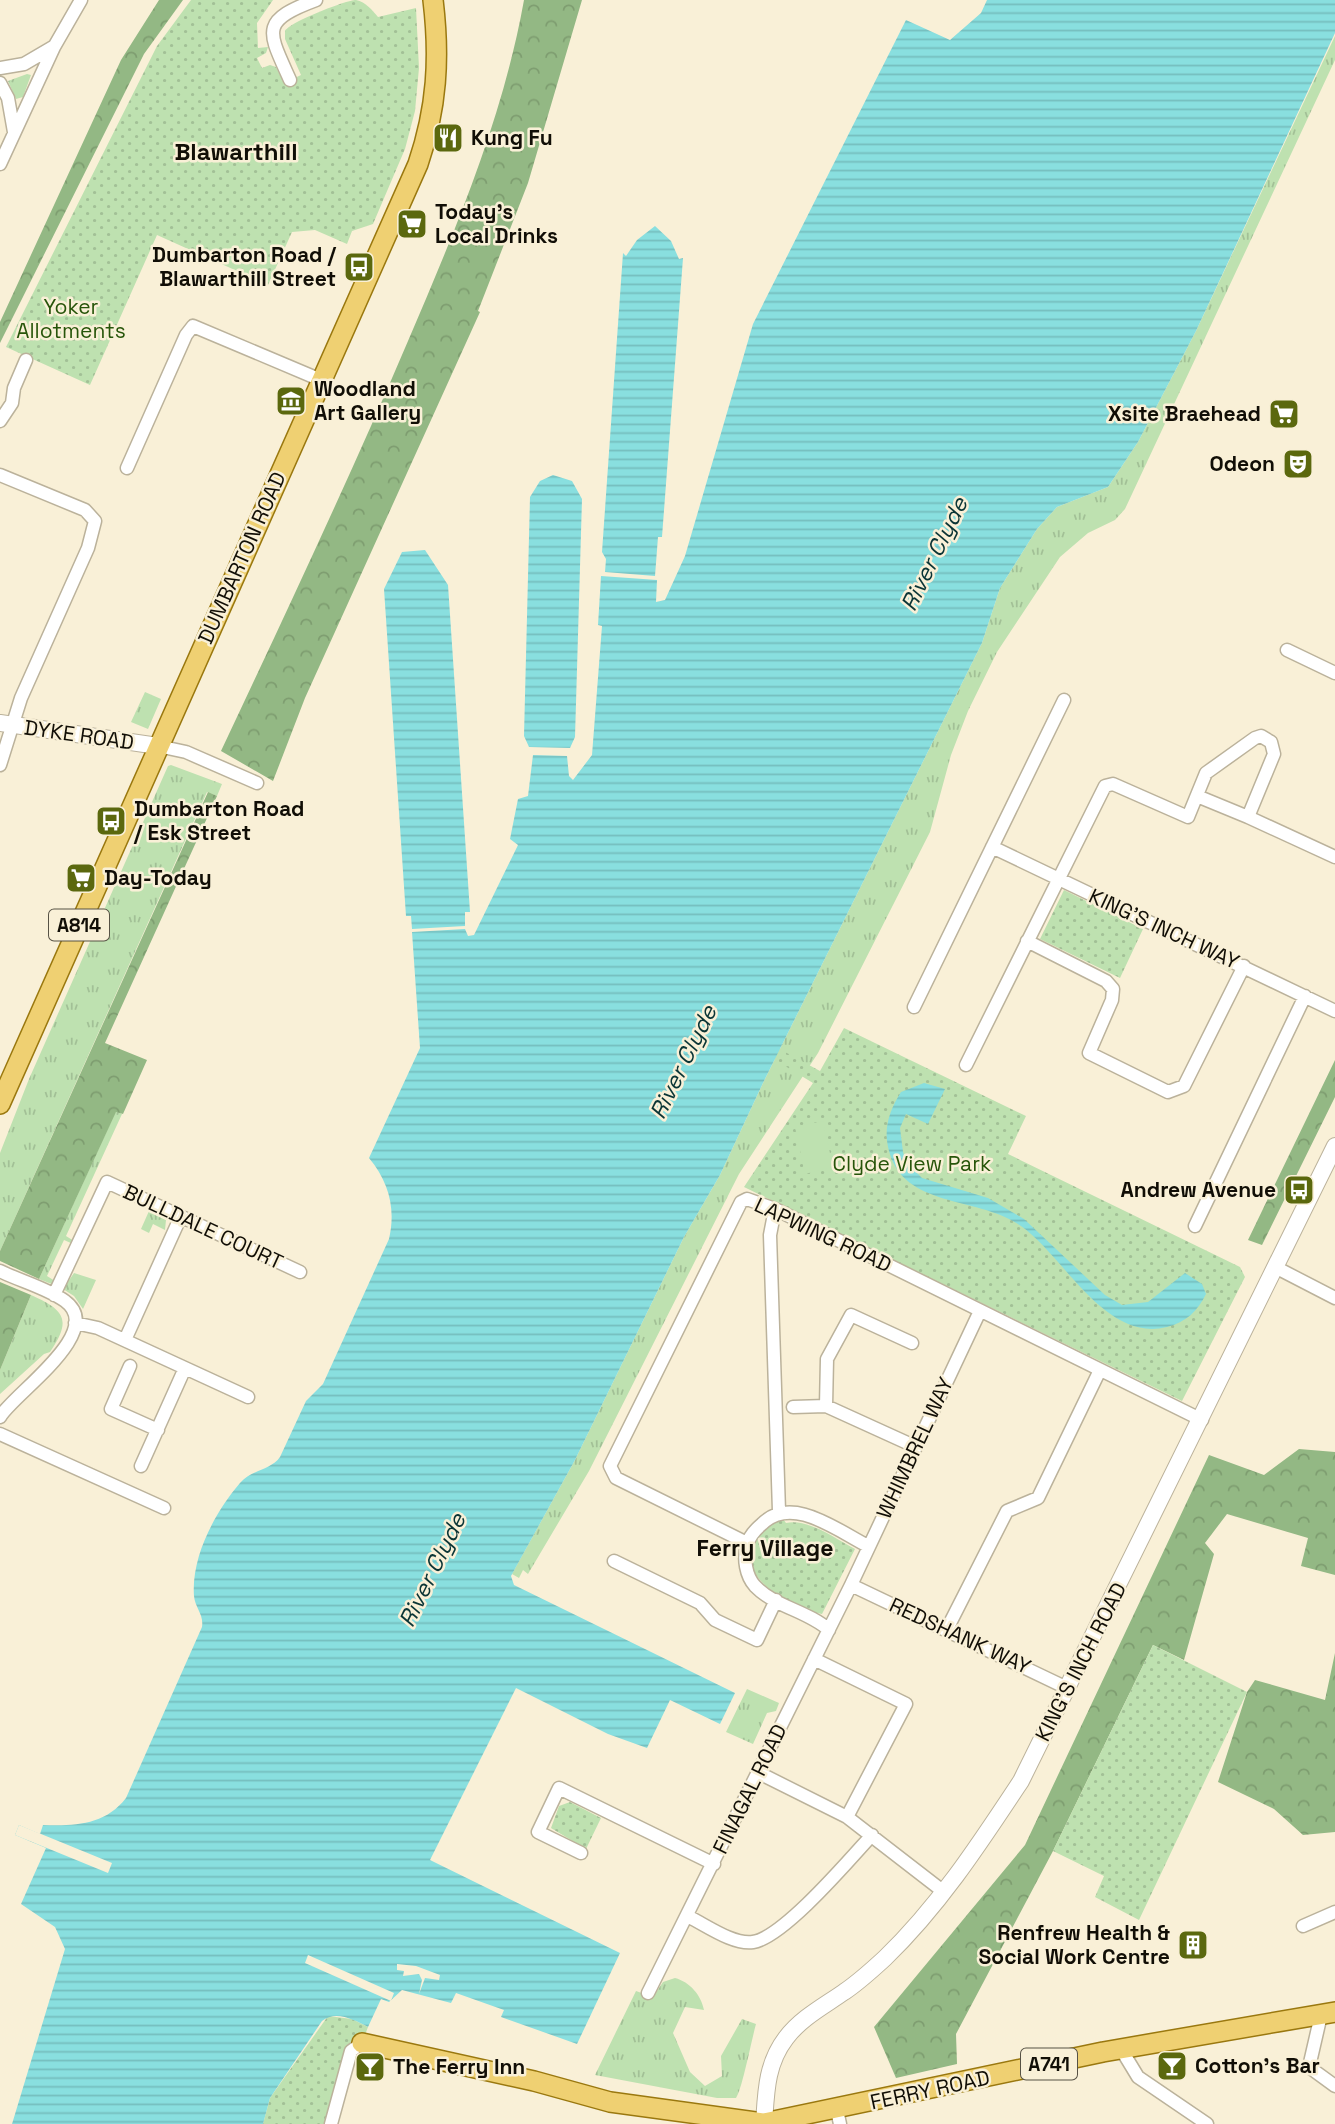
<svg xmlns="http://www.w3.org/2000/svg" width="1335" height="2124" viewBox="0 0 1335 2124" font-family="'Space Grotesk',sans-serif">
<defs>
<pattern id="grass-tufts" width="24" height="20" patternUnits="userSpaceOnUse" patternTransform="scale(1.75)"><rect width="24" height="20" fill="#bee1b0"/><path d="M3 7l-1-3M5 7V3M7 7l1-3M15 17l-1-3M17 17v-4M19 17l1-3" fill="none" stroke="#a2c096"/></pattern>
<pattern id="forest-crowns" width="20" height="18" patternUnits="userSpaceOnUse" patternTransform="scale(1.75)"><rect width="20" height="18" fill="#93b884"/><path d="M2 6a3 3 0 1 1 6 0M12 15a3 3 0 1 1 6 0" fill="none" stroke="#7e9d70"/></pattern>
<pattern id="park-dots" width="8" height="8" patternUnits="userSpaceOnUse" patternTransform="scale(1.75)"><rect width="8" height="8" fill="#bee1b0"/><path d="M2 2h.1M6 6h.1" fill="none" stroke="#a2c096" stroke-width="1.8" stroke-linecap="round"/></pattern>
<pattern id="water-rules" width="6" height="5" patternUnits="userSpaceOnUse" patternTransform="scale(1.75)"><rect width="6" height="5" fill="#89dfdf"/><path d="M0 2.5h6" fill="none" stroke="#75bebe"/></pattern>
</defs>
<rect width="100%" height="100%" fill="#f9f0d7"/>
<path fill="url(#grass-tufts)" d="M1335,36V60L1125,509L1115,520L1088,533L1060,557L997,652L968,711L951,755L930,832L818,1053L739,1174L589,1471L528,1574L523,1570L519,1578L512,1574L575,1460L684,1237L720,1175L763,1083L982,643L1000,588L1037,529L1057,507L1108,487L1138,442L1196,331Z
M27,74L31,75L23,97L16,99L8,81Z
M145,692L161,699L148,729L131,722Z
M171,765L222,784L217,796L207,792L0,1251V1153L29,1079L168,766Z
M116,1111L122,1114L66,1236L74,1241L73,1244L64,1240L47,1276L55,1281L54,1285L39,1279Z
M149,1211L166,1220L165,1230L153,1224L149,1233L141,1229Z
M74,1273L96,1280L83,1309L74,1296L63,1289Z
M31,1295C65,1310 72,1320 50,1352L44,1354L0,1394V1370Z
M747,1689L779,1703L776,1711L767,1713L753,1744L726,1732Z
M675,1978C690,1982 701,1995 704,2010L685,2007L673,2033L690,2072L705,2086L722,2076L721,2056L742,2019L756,2024C752,2038 742,2090 736,2098H717L595,2075L636,1991L653,1997L663,1982Z"/>
<path fill="url(#forest-crowns)" d="M159,0H183L144,54L0,343V322L121,60Z
M524,0H582L528,183L478,311L480,312L305,698L273,781L221,751C285,615 349,479 408,341C455,231 503,118 524,0Z
M208,792L217,796L105,1043L147,1060L123,1114L116,1112L39,1279L0,1261V1251Z
M1335,1060V1097L1262,1245L1248,1240Z
M0,1282L31,1295L0,1370Z
M1299,1449L1335,1452V1575L1301,1566L1308,1538L1227,1514L1205,1543L1214,1554L1184,1660L1153,1645L1053,1851L956,2034L957,2064L896,2078L874,2027L1025,1845L1209,1455L1264,1475Z
M1335,1653V1832L1303,1835L1274,1809L1218,1782L1247,1692L1255,1680L1325,1700Z"/>
<path fill="url(#park-dots)" d="M191,0H273L257,23L258,48L268,47L266,53L257,58L262,68L270,65L276,67L284,83L301,75L285,39V31C290,22 346,0 356,0C366,2 372,10 378,17L416,8L419,68L415,111L405,149L373,224L352,231L347,244L315,230L292,232L268,285L157,235L90,385L6,347L157,46Z
M1064,890L1143,929L1120,978L1040,939Z
M844,1028L1026,1116L1008,1154L1240,1267L1245,1277L1182,1401L744,1187L813,1083L767,1055L774,1046L820,1071Z
M783,1519L786,1523C808,1518 836,1539 855,1549L822,1614C792,1608 731,1577 757,1539C764,1529 771,1522 783,1519Z
M1153,1645L1247,1692L1139,1920L1095,1897L1104,1876L1053,1851Z
M570,1802L601,1818L586,1849L551,1828L559,1806Z
M328,2016L352,2019L368,2027L362,2043L351,2051L331,2124H263L270,2098Z"/>
<path fill="#bee1b0" d="M823,1121L833,1167L805,1174L795,1127Z"/>
<path fill="url(#water-rules)" d="M987,0H1335V33L1196,331L1138,442L1108,487L1057,507L1037,529L1000,588L982,643L763,1083L720,1175L684,1237L575,1460L511,1576L514,1585L735,1693L720,1724L670,1700L647,1748L608,1734L516,1688L430,1860L620,1953L577,2044L501,2017L504,2010L456,1993L451,2003L402,1990L389,2002L381,1999L368,2027C354,2020 336,2010 322,2021L270,2098L263,2124H12L65,1949L55,1927L21,1904L46,1848L15,1835L19,1825L40,1834L43,1825C76,1826 105,1825 126,1798L202,1627C204,1614 195,1608 194,1596C191,1557 215,1512 240,1483C251,1470 271,1470 280,1457L306,1401L323,1384L389,1239C396,1209 389,1182 369,1158L420,1048L412,932L465,929L468,936L474,935L518,845L510,839L518,799L528,796L533,755L567,756L569,776L573,780L592,755L602,626L598,625L601,576L657,580L656,602L665,600L685,556L753,324L906,20L950,40L981,13Z
M655,226L671,241L679,259L683,258L662,537H658L655,576L605,572L606,559L602,552L623,253L626,256L637,240Z
M553,475L572,481L582,499L575,737L570,748L529,747L524,736L530,497L540,481Z
M425,550L448,585L470,912H465V926L412,929L411,916H406L384,589L402,552Z
M924,1083L945,1089L928,1124L906,1114L900,1128L903,1152L906,1162L922,1178L988,1198L1024,1219L1105,1295L1122,1305L1148,1302L1185,1273L1202,1284L1206,1294C1197,1312 1186,1322 1167,1327C1105,1343 1064,1256 1021,1226C980,1196 904,1209 889,1151C883,1129 889,1111 901,1092Z"/>
<path fill="#f9f0d7" d="M19,1825L112,1863L108,1873L15,1835Z
M308,1955L394,1993L391,2001L305,1963Z
M397,1964L416,1966L440,1975L439,1980L425,1978L419,1994L422,1980L419,1974L403,1976L404,1971L397,1970Z"/>
<g fill="none" stroke-linecap="round" stroke-linejoin="round">
<g stroke="#bbb29b" stroke-width="15">
<path id="minor" d="M0,68L24,64L53,47
M290,80C268,31 259,21 316,0
M0,83L8,98L14,132
M0,164L54,47L81,0
M0,421L12,403L14,388L26,360
M127,468L186,335L193,326L321,380
M0,475L85,510L95,521L88,548L21,698L0,765
M1287,650L1335,673
M158,746L186,752L257,783
M1248,817L1335,857
M992,847L1335,1011
M1027,941L1106,981L1113,989L1112,1000L1089,1053L1168,1092L1184,1086L1244,966
M914,1007L1064,700
M966,1065L1105,786L1113,784L1188,817L1206,773L1255,738L1261,736L1271,742L1274,754L1248,817L1197,796
M775,1209L770,1235L779,1511
M1195,1226L1305,996
M1275,1267L1335,1298
M0,1271C20,1281 47,1288 65,1301C107,1332 13,1394 0,1417
M54,1295L107,1182L300,1272
M75,1323L98,1328L248,1397
M125,1340L181,1216
M912,1343L851,1315L827,1359L826,1406L914,1446
M130,1366L111,1409L158,1430
M793,1407L826,1406
M0,1434L164,1508
M141,1466L185,1368
M747,1543L616,1478L610,1466L741,1202L747,1199L775,1209L1202,1420
M614,1561L700,1603L715,1620L757,1640L776,1600
M851,1585L1069,1689
M947,1629L1007,1511L1038,1498L1100,1370
M829,1630C808,1611 775,1607 755,1586C746,1576 743,1559 747,1545C749,1537 756,1529 762,1524C792,1494 838,1531 868,1546
M814,1659L906,1704L847,1817
M757,1772L847,1817L944,1892
M581,1853L538,1832L559,1788L714,1864
M689,1917C706,1925 733,1945 753,1942C783,1938 850,1859 872,1835
M1303,1926L1335,1912
M648,1993L851,1585L980,1311
M1321,2015L1309,2067L1335,2086
M1121,2049L1138,2077L1207,2124
M837,2110L840,2124
M331,2124L351,2051L362,2043"/>
</g>
<g stroke="#bbb29b" stroke-width="18">
<path id="tertiary" d="M0,723L158,746
M764,2124C766,2093 766,2064 786,2038C801,2018 824,2006 844,1992C859,1982 872,1970 885,1958C939,1906 980,1843 1021,1781L1335,1146"/>
</g>
<g stroke="#9a780f" stroke-width="22">
<path id="primary" d="M0,1104L418,164C437,108 440,58 433,0
M362,2043L534,2081L610,2102L764,2123L1103,2052L1335,2012"/>
</g>
<use href="#minor" stroke="#fff" stroke-width="12"/>
<use href="#tertiary" stroke="#fff" stroke-width="16"/>
<use href="#primary" stroke="#efd072" stroke-width="19"/>
</g>
<defs>
<g id="restaurant-square" transform="scale(1.575)"><rect x="-9" y="-9" width="18" height="18" rx="4" fill="#5b680e" stroke="#f9f0d7"/><path d="M-5-6h1v4h1v-4h1v4h1v-4h1v5L-1.5 .5V6h-2V.5L-5-1ZM5-6V6H3V1.5H1.5Q1.5-4 5-6Z" fill="#fff"/></g>
<g id="supermarket-square" transform="scale(1.575)"><rect x="-9" y="-9" width="18" height="18" rx="4" fill="#5b680e" stroke="#f9f0d7"/><path d="M-6-5.5h2.5l.6 2H6L4.5 2H-2.5L-4.4-4H-6ZM-1.5 3.2a1.3 1.3 0 1 0 .1 0ZM3 3.2a1.3 1.3 0 1 0 .1 0Z" fill="#fff"/></g>
<g id="bus-square" transform="scale(1.575)"><rect x="-9" y="-9" width="18" height="18" rx="4" fill="#5b680e" stroke="#f9f0d7"/><path d="M-5-6H5V4H4V6H2V4H-2V6H-4V4H-5ZM-3.5-4V0h7V-4ZM-3.5 1.2v1.5H-2V1.2ZM2 1.2v1.5H3.5V1.2Z" fill="#fff"/></g>
<g id="museum-square" transform="scale(1.575)"><rect x="-9" y="-9" width="18" height="18" rx="4" fill="#5b680e" stroke="#f9f0d7"/><path d="M0-6L6-3V-2H-6V-3ZM-5-1h2V3h-2ZM-1-1h2V3h-2ZM3-1h2V3H3ZM-6 4H6V6H-6Z" fill="#fff"/></g>
<g id="theatre-square" transform="scale(1.575)"><rect x="-9" y="-9" width="18" height="18" rx="4" fill="#5b680e" stroke="#f9f0d7"/><path d="M-5-5.5Q0-4 5-5.5V0Q5 5 0 6Q-5 5-5 0ZM-3.3-2.5H-1v1.5H-3.3ZM1-2.5H3.3v1.5H1ZM-2.8 1Q0 5.5 2.8 1Z" fill="#fff"/></g>
<g id="building-square" transform="scale(1.575)"><rect x="-9" y="-9" width="18" height="18" rx="4" fill="#5b680e" stroke="#f9f0d7"/><path d="M-4-6H4V6H1V3H-1V6H-4ZM-2.5-4.3h1.7v1.8h-1.7ZM.8-4.3h1.7v1.8H.8ZM-2.5-1h1.7V.8h-1.7ZM.8-1h1.7V.8H.8Z" fill="#fff"/></g>
<g id="bar-square" transform="scale(1.575)"><rect x="-9" y="-9" width="18" height="18" rx="4" fill="#5b680e" stroke="#f9f0d7"/><path d="M-6-5H6L.8 .8V4.5H3.5V6h-7V4.5H-.8V.8Z" fill="#fff"/></g>
</defs>
<g fill-rule="evenodd">
<use href="#restaurant-square" x="448" y="138"/>
<use href="#supermarket-square" x="412" y="224"/>
<use href="#bus-square" x="359" y="267"/>
<use href="#museum-square" x="291" y="401"/>
<use href="#supermarket-square" x="1284" y="414"/>
<use href="#theatre-square" x="1298" y="464"/>
<use href="#bus-square" x="111" y="821"/>
<use href="#supermarket-square" x="81" y="878"/>
<use href="#bus-square" x="1299" y="1190"/>
<use href="#building-square" x="1193" y="1945"/>
<use href="#bar-square" x="1172" y="2066"/>
<use href="#bar-square" x="370" y="2067"/>
</g>
<g text-anchor="middle" stroke-width="5" stroke-linejoin="round" paint-order="stroke">
<g fill="#f9f0d7" stroke="#575245" stroke-width="2">
<rect x="49" y="909.5" width="60" height="31" rx="5"/>
<rect x="1021" y="2048.5" width="56" height="31" rx="5"/>
</g>
<g font-size="19" font-weight="bold" fill="#110e06">
<text x="79" y="932">A814</text>
<text x="1049" y="2071">A741</text>
</g>
<g font-size="21" font-weight="bold" fill="#110e06" stroke="#f9f0d7" text-anchor="start">
<text x="471" y="145">Kung Fu</text>
<text x="435" y="219">Today's<tspan x="435" dy="24">Local Drinks</tspan></text>
<text x="336" y="262" text-anchor="end">Dumbarton Road /<tspan x="336" dy="24">Blawarthill Street</tspan></text>
<text x="314" y="396">Woodland<tspan x="314" dy="24">Art Gallery</tspan></text>
<text x="1261" y="421" text-anchor="end">Xsite Braehead</text>
<text x="1275" y="471" text-anchor="end">Odeon</text>
<text x="134" y="816">Dumbarton Road<tspan x="134" dy="24">/ Esk Street</tspan></text>
<text x="104" y="885">Day-Today</text>
<text x="1276" y="1197" text-anchor="end">Andrew Avenue</text>
<text x="1170" y="1940" text-anchor="end">Renfrew Health &amp;<tspan x="1170" dy="24">Social Work Centre</tspan></text>
<text x="1195" y="2073">Cotton's Bar</text>
<text x="393" y="2074">The Ferry Inn</text>
</g>
<g font-size="21" fill="#27550a" stroke="#f9f0d7">
<text x="71" y="314">Yoker<tspan x="71" dy="24">Allotments</tspan></text>
<text x="912" y="1171">Clyde View Park</text>
</g>
<g font-size="21" fill="#110e06" stroke="#f9f0d7">
<text transform="translate(242 558) rotate(-66)" y="7">DUMBARTON ROAD</text>
<text transform="translate(79 735) rotate(8)" y="7">DYKE ROAD</text>
<text transform="translate(1164 929) rotate(25)" y="7">KING'S INCH WAY</text>
<text transform="translate(203 1227) rotate(25)" y="7">BULLDALE COURT</text>
<text transform="translate(823 1235) rotate(25)" y="7">LAPWING ROAD</text>
<text transform="translate(915 1448) rotate(-65)" y="7">WHIMBREL WAY</text>
<text transform="translate(960 1636) rotate(25)" y="7">REDSHANK WAY</text>
<text transform="translate(1081 1662) rotate(-63)" y="7">KING'S INCH ROAD</text>
<text transform="translate(750 1789) rotate(-64)" y="7">FINAGAL ROAD</text>
<text transform="translate(930 2090) rotate(-12)" y="7">FERRY ROAD</text>
</g>
<g font-size="23" font-style="italic" fill="#0a3536" stroke="#f9f0d7">
<text transform="translate(934 554) rotate(-64)" y="8">River Clyde</text>
<text transform="translate(683 1062) rotate(-64)" y="8">River Clyde</text>
<text transform="translate(432 1570) rotate(-64)" y="8">River Clyde</text>
</g>
<g font-size="23" font-weight="bold" fill="#110e06" stroke="#f9f0d7">
<text x="765" y="1556">Ferry Village</text>
</g>
<g font-size="24" font-weight="bold" fill="#110e06" stroke="#f9f0d7">
<text x="236" y="160">Blawarthill</text>
</g>
</g>
</svg>
